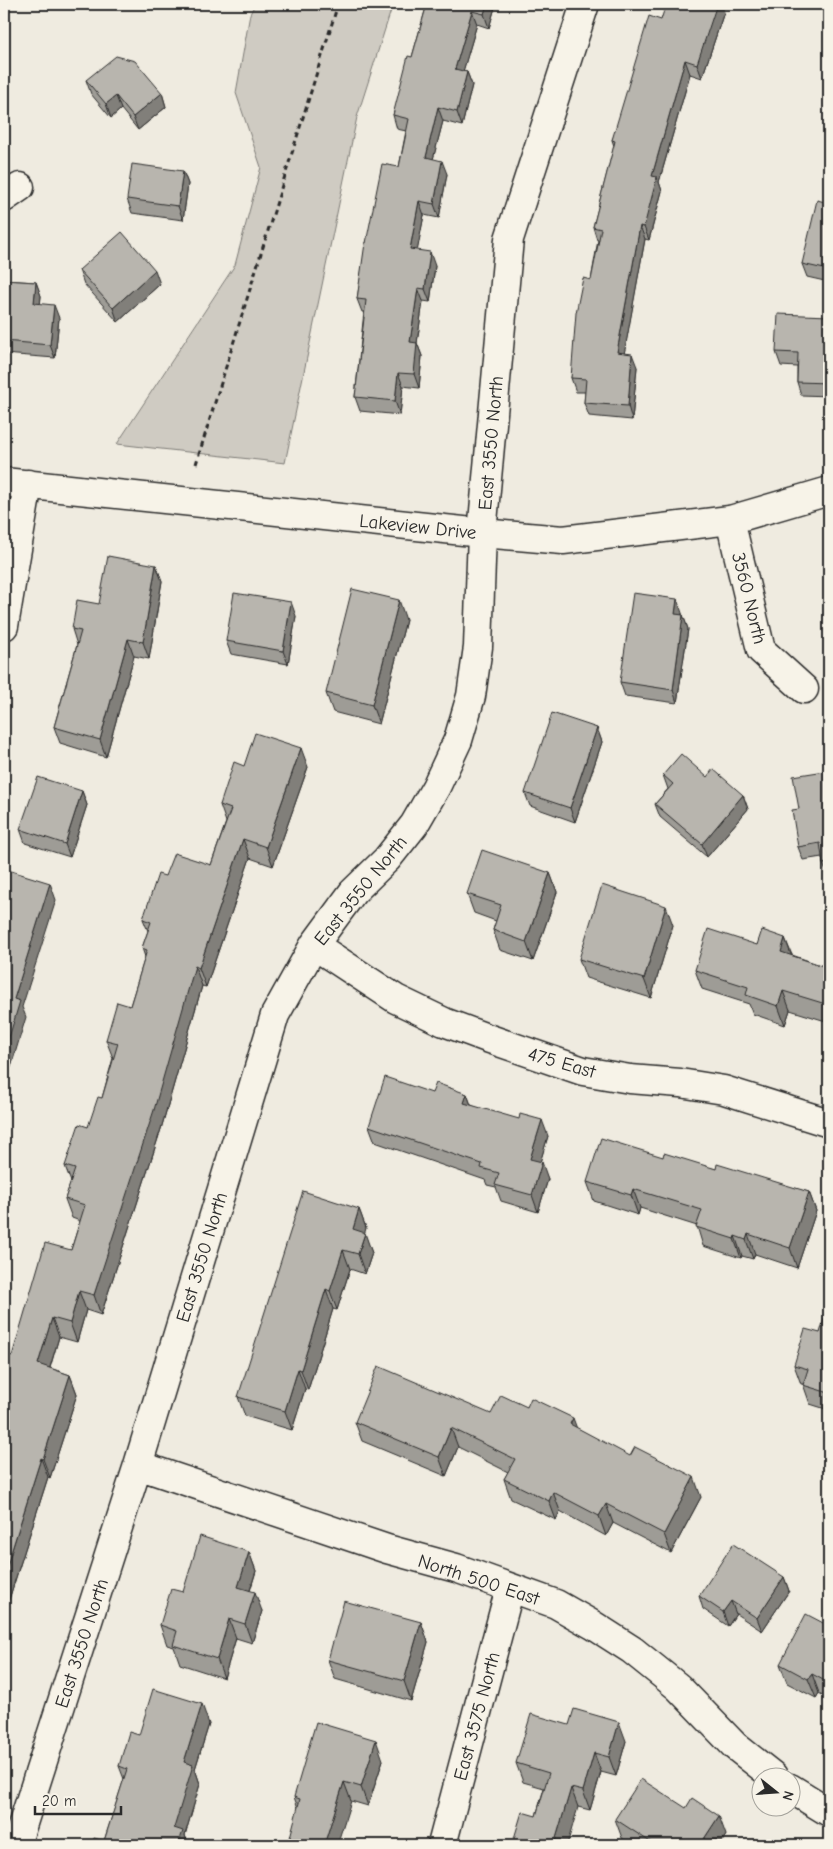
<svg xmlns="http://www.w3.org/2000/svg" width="833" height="1849" viewBox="0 0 833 1849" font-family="'Comic Neue',sans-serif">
<rect width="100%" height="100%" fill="#efebe0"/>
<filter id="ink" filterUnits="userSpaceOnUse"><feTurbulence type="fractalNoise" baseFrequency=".02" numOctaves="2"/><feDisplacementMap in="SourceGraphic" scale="10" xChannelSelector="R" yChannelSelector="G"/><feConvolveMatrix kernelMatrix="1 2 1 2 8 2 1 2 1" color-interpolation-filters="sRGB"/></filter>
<g filter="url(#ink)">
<path fill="#cfcbc2" stroke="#7d7b76" d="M255,4H393L357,117L285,463L117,444L235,265L261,167L236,93L250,14Z"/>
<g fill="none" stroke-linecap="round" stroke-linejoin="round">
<g stroke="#2b2b2b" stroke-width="31">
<path id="minor" d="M4,198L20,187
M730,520L761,650L804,689
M4,626L28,484
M314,945L396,999L444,1022L487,1038L583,1071L630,1079L680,1083L724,1090L829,1123
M138,1465L387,1549L456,1568L556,1604L593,1625L632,1650L678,1687L735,1746L773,1776
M790,1788L829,1812
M16,1845L138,1465L275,1015L314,945L353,892L387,859L414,825L436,787L458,740L471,696L478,647L482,533L509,239L585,4
M442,1845L510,1588"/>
</g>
<g stroke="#2b2b2b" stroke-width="31">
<path id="tertiary" d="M4,482L482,533L563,540L730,520L829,491"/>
</g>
<path stroke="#2b2b2b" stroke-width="3" stroke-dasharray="5 4" stroke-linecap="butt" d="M196,464L338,4"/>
<use href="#minor" stroke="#f7f3e8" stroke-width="28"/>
<use href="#tertiary" stroke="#f7f3e8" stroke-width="28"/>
</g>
<path fill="#9e9c96" stroke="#2b2b2b" d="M427,4H496L489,28L477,24L463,71L467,72L472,85L462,126L443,121L433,159L447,174L439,218L424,215L417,250L435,266L430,302L423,301L417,343L422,356L419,388L403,386L400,415L360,411L355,397L364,312H362L357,299L366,243L399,167L406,131L397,129L393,115L412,57Z
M724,12L702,78L690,74L659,182L662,191L649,240L645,239L624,353L637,367L632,420L589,416L584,403L585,392H576L571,378L591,280L598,240H597L593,227L614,146L612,140L661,20Z
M86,80L162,93L166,107L138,130L121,109L111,118L91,94Z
M183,171L188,184L183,220L132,213L127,199Z
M829,203V282L807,277L802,264Z
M79,270L160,284L118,322L84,284Z
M4,280L36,282L41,296L40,304L59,318L55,358L4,354Z
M829,316V396L801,395L797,382V367L781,366L776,352Z
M156,565L162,581L149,659L134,656L106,757L60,743L54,727L77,645L72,629L99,604Z
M682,613V615H683L688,629L677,703L625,696L620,682Z
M296,616L288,664L231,654L226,641Z
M406,620L379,724L333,712L326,693Z
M597,728L602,742L575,822L530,806L525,793Z
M244,766L308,767L273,866L250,858L206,987L202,986L161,1129L101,1315L86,1310L77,1342L59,1337L50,1368L70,1375L77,1394L50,1478L48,1477L5,1612L4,1611V1367L12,1356L71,1250L80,1221L72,1218L65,1199L71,1182L65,1166L88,1127L102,1098L113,1058L106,1040L130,1006L145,957L142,948L148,931L143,919L165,876L211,865L226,822L220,805Z
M825,771L829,782V877H828L823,864L822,857L803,860L798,847L799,809Z
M663,775L707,777L743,795L748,809L707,857L660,817L655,804L668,789Z
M82,791L87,805L70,857L25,843L20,829Z
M550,873L557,892L533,961L500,950L493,930L496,921L474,913L467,894Z
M673,925L651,998L586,978L579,959Z
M785,938L792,955L829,968V1022L790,1010L785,1025L753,1014L749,1004L702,989L695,970L757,945Z
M432,1093L467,1094L471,1105L548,1136L540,1162L548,1179L538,1212L501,1201L496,1187L487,1185L485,1180L375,1142L369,1126Z
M663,1157L716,1169L809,1192L816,1211L797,1268L755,1254L753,1259L742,1256L741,1258L703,1246L697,1226L640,1208L638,1215L594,1201L587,1182Z
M359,1209L366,1228L364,1233L372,1253L365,1274L350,1269L337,1310L333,1309L308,1390L305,1389L292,1430L245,1416L238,1397Z
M829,1312V1410L810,1404L803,1384H801L794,1365L820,1333Z
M527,1407L576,1428L701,1497L671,1553L613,1523L606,1536L560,1511L556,1520L511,1499L504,1479L508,1472L458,1447L446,1476L362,1441L355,1422L491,1414Z
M249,1552L256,1571L250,1591L262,1611L252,1643L236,1638L224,1678L180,1664L174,1647L167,1645L160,1625L183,1592Z
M784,1577L789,1591L762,1631L736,1614L728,1626L703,1609L699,1596Z
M421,1622L428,1642L411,1701L335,1679L328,1660Z
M829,1626V1699L819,1693L816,1698L787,1683L780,1664Z
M209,1724L195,1769L200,1784L185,1835L188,1845H92L104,1841L124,1779L119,1766L139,1735Z
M626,1741L616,1776L601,1772L590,1810L578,1807L536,1816L544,1788L523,1782L516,1763Z
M383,1760L368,1806L351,1801L298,1808L294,1797Z
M615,1819L726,1835L720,1845H633L622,1838Z"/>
<path fill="#817f7a" stroke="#2b2b2b" d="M487,4H496L489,28L484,14Z
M714,4H721L724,12L702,78L697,64Z
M472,11L477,24L460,82L455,69Z
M685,60L690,74L659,182L662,191L649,240L644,227L652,176Z
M467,72L472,85L462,126L457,112Z
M162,93L166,107L138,130L133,117Z
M116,96L121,109L111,118L106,104Z
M438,107L443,121L430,171L426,157Z
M442,161L447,174L439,218L434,204Z
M183,171L188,184L183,220L178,206Z
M419,201L424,215L415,263L410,249Z
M640,226L645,239L622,366L617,352Z
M430,252L435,266L430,302L425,289Z
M155,270L160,284L118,322L113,308Z
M36,282L41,296L39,317L34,303Z
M418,288L423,301L417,343L422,356L419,388L414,374L410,342Z
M54,305L59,318L55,358L50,345Z
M632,354L637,367L632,420L628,406Z
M398,373L403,386L400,415L395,401Z
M156,565L162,581L149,659L143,642Z
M677,599L682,613L680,628L675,614Z
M399,600L406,620L379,724L372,705Z
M291,602L296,616L288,664L283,651Z
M683,615L688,629L677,703L673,690Z
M128,639L134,656L106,757L100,740Z
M597,728L602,742L575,822L570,808Z
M301,748L308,767L273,866L266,847Z
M825,771L829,782V795Z
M82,791L87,805L70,857L65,844Z
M743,795L748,809L707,857L702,844Z
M243,839L250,858L206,987L199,968Z
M550,873L557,892L533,961L526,942Z
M50,883L56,900L22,1007L26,1017L4,1090V1054L14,999Z
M666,906L673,925L651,998L644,979Z
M785,938L792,957L781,952Z
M195,966L202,986L161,1129L101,1315L94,1295Z
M783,991L790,1010L785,1025L778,1006Z
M467,1094L473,1111L464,1103Z
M542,1120L548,1136L536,1176L530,1159Z
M542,1162L548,1179L538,1212L532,1195Z
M633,1189L640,1208L638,1215L631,1195Z
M809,1192L816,1211L797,1268L790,1248Z
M359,1209L366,1228L360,1249L353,1229Z
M365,1233L372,1253L365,1274L358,1254Z
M748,1234L755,1254L753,1259L746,1240Z
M735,1236L742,1256L741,1258L734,1239Z
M343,1250L350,1269L337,1310L330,1291Z
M326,1289L333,1309L308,1390L301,1370Z
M79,1291L86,1310L77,1342L70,1323Z
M52,1318L59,1337L45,1384L38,1364Z
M298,1369L305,1389L292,1430L285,1411Z
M70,1375L77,1394L50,1478L43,1459Z
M573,1418L580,1437L570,1424Z
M451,1428L458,1447L446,1476L439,1457Z
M41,1458L48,1477L5,1612L4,1608V1575Z
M694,1477L701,1497L671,1553L664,1534Z
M553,1492L560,1511L556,1520L549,1501Z
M606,1504L613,1523L606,1536L599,1516Z
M249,1552L256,1571L245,1606L238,1587Z
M784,1577L789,1591L762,1631L757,1618Z
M255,1592L262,1611L252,1643L245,1624Z
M731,1601L736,1614L728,1626L723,1612Z
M229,1619L236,1638L224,1678L217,1659Z
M421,1622L428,1642L411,1701L404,1681Z
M812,1674L819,1693L816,1698L808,1679Z
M202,1704L209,1724L195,1769L200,1784L185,1835L188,1845H178L174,1828L184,1762Z
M619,1722L626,1741L616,1776L609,1757Z
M376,1740L383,1760L368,1806L361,1787Z
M594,1753L601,1772L590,1810L583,1791Z
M344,1782L351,1801L337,1845H324Z
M571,1788L578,1807L567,1845H554Z
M719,1816L726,1835L720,1845H700Z"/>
<path fill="#b8b5ae" stroke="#2b2b2b" d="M427,4H487L484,14L472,11L455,69L467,72L457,112L438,107L426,157L442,161L434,204L419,201L410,249L430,252L425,289L418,288L410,342L417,343L414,374L398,373L395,401L355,397L366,300L357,299L365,243H366L382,164L399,167L409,119L393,115L408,56L412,57Z
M666,4H717L697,64L685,60L652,176L657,177L644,227L640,226L617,352L632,354L628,406L584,403L586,379L571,378L576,313L583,278L591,280L601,229L593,227L615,141L612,140L649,16L661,20Z
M116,56L135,61L162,93L133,117L116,96L106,104L86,80Z
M132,164L183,171L178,206L127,199Z
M817,200L829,203V270L802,264Z
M122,232L155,270L113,308L79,270Z
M4,280L36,282L34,303L54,305L50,345L4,341Z
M778,314L829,316V383L797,382L798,353L776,352Z
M108,556L156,565L143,642L128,639L100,740L54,727L81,631L72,629L77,600L99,604Z
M352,589L399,600L372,705L326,693Z
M234,593L291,602L283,651L226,641Z
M633,593L677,599L675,614L683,615L673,690L620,682Z
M552,713L597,728L570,808L525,793Z
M255,733L301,748L266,847L243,839L199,968L195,966L154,1110L94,1295L79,1291L70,1323L52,1318L38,1364L70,1375L43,1459L41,1458L4,1575V1410L5,1407L4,1406V1367L8,1354L12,1356L45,1243L71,1250L85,1205L65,1199L75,1169L65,1166L79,1124L88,1127L98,1097L102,1098L118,1043L106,1040L117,1002L130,1006L147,950L142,948L151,922L143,919L158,874L165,876L174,853L211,865L231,809L220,805L234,762L244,766Z
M681,754L707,777L713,769L743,795L702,844L655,804L673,784L663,775Z
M825,771L829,794V863L823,864L820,843L798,847L792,810L799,809L793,776Z
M38,777L82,791L65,844L20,829Z
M482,850L550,873L526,942L493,930L501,905L467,894Z
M8,870L50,883L14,999L20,1001L4,1054V883Z
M602,885L666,906L644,979L579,959Z
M708,929L757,945L762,930L785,938L781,952L829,968V1005L783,991L778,1006L746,995L748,987L695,970Z
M385,1077L432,1093L436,1083L467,1094L464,1103L519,1119L520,1114L542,1120L530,1159L542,1162L532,1195L495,1185L499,1173L481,1168L482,1164L369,1126Z
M601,1138L663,1157L664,1153L716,1169L717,1164L809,1192L790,1248L748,1234L746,1240L735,1236L734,1239L696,1227L702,1210L633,1189L631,1195L587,1182Z
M303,1191L359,1209L353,1229L365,1233L358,1254L343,1250L330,1291L326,1289L301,1370L298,1369L285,1411L238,1397Z
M826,1312H829V1393L803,1385L808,1369L794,1365L805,1329L820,1333Z
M378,1366L491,1414L501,1395L527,1407L531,1398L573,1418L570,1424L630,1456L635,1447L694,1477L664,1534L606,1504L599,1516L553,1492L549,1501L504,1479L515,1459L451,1428L439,1457L355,1422Z
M200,1536L249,1552L238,1587L255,1592L245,1624L229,1619L217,1659L173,1645L177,1631L160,1625L171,1589L183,1592Z
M733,1544L784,1577L757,1618L731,1601L723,1612L699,1596Z
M344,1601L421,1622L404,1681L328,1660Z
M806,1614L829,1626V1683L812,1674L808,1679L780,1664Z
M153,1689L202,1704L184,1762L193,1765L174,1828L183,1831L178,1845H92L94,1838L104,1841L127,1769L119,1766L129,1732L139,1735Z
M574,1709L619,1722L609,1757L594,1753L583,1791L571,1788L554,1845H512L522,1812L536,1816L549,1773L516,1763L531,1714L569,1725Z
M316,1722L376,1740L361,1787L344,1782L324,1845H288L300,1799L294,1797Z
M641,1779L686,1808L692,1798L719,1816L700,1845H655L615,1819Z"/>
</g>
<g text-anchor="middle" stroke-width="4" stroke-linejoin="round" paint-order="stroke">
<g font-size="19" fill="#2b2b2b" stroke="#f7f3e8">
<text transform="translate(490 443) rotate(-85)" y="7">East 3550 North</text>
<text transform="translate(418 526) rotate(6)" y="7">Lakeview Drive</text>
<text transform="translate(750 598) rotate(76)" y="7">3560 North</text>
<text transform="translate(360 890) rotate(-51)" y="7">East 3550 North</text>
<text transform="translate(562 1062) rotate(16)" y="7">475 East</text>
<text transform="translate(201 1257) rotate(-73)" y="7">East 3550 North</text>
<text transform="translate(479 1579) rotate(18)" y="7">North 500 East</text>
<text transform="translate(81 1643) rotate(-72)" y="7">East 3550 North</text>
<text transform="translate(476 1716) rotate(-75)" y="7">East 3575 North</text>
</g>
</g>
<rect width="833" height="1849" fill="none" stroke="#f7f3e8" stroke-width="20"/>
<rect x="10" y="10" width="813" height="1829" fill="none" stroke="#2b2b2b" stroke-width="2" filter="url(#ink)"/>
<g transform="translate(776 1792) rotate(107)"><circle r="24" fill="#f7f3e8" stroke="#a5a39c"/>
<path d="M0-4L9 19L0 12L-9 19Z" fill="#2b2b2b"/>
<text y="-8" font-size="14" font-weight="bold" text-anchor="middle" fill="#2b2b2b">N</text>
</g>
<path d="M35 1806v8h86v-8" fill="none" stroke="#2b2b2b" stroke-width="2.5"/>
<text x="42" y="1806" font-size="15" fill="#2b2b2b" stroke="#f7f3e8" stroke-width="4" paint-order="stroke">20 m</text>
</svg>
